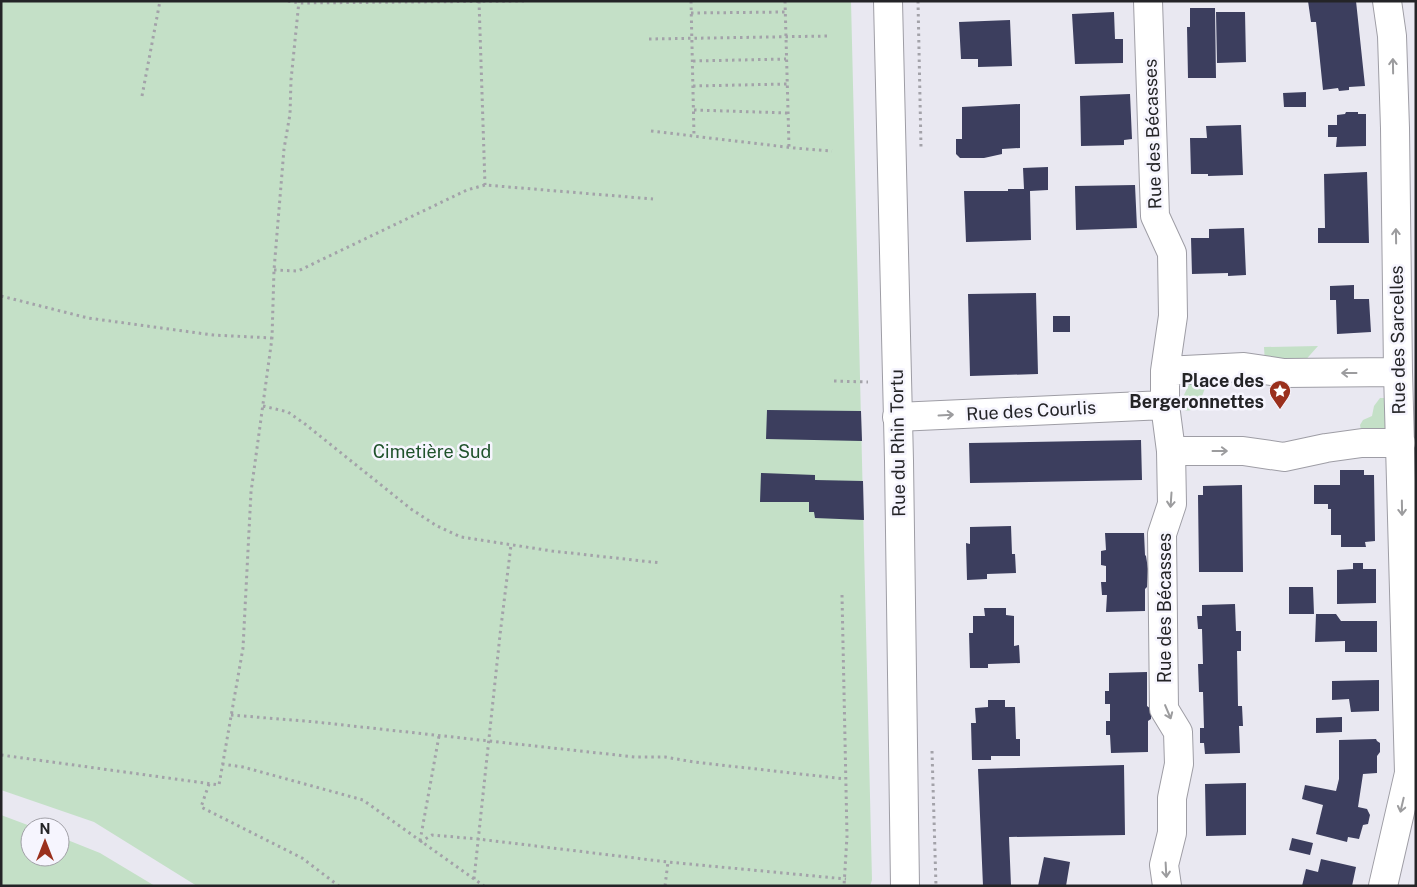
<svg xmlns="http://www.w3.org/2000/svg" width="1417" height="887" viewBox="0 0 1417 887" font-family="'Public Sans',sans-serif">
<rect width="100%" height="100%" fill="#e9e8f1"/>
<path fill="#c4e0c7" d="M1,1H851L872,880L870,886H197L94,822L1,790Z
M1318,346L1302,364L1265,363L1264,347Z
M1208,381C1202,393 1199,417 1180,409L1179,407C1182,400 1187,387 1191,382Z
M1380,398H1387V430H1361L1360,425L1363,420L1372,416L1374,406Z
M1,815L33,827H30V857H60V837L100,853L155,886H1Z"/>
<path fill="#3c3e5e" d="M1308,1H1356L1365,86L1349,87V90L1339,91L1338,88L1323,90L1316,22H1311Z
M1190,8H1215L1216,78H1188L1187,27H1190Z
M1114,12L1115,39H1123V63L1075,64L1072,14Z
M1216,12H1245L1246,62L1217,63Z
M1010,20L1012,66L978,67V59H961L959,22Z
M1306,92V107H1284L1283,93Z
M1130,94L1132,139L1124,140V145L1081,146L1080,96Z
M1020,104V148L1002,149V154L984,158H960L956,154V139H962V107Z
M1346,112H1358V114H1366V146L1336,147L1337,137H1328V125H1337V115L1345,114Z
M1241,125L1243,175L1208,176V174H1191L1190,138H1207L1206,126Z
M1048,167V190L1030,191L1031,240L966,242L964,191H1008V189H1024L1023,168Z
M1367,172L1369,243H1318V228H1325L1324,174Z
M1135,185L1137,228L1076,230L1075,186Z
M1244,228L1246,275L1228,276V273L1192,274L1191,238H1209V229Z
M1354,285V299H1369L1371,332L1337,334L1336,300H1330V286Z
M1036,293L1038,374L970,376L968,294Z
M1053,316H1070V332H1053Z
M767,410L861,411L862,441L766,439Z
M1141,440L1142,480L970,483L969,443Z
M1340,470H1364V475H1374L1375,541L1365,542L1366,547H1341V535H1331V509H1328V504H1314V485H1340Z
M761,473L815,475V480L863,481L864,520L815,518L814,512H809V502H760Z
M1242,485L1243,572H1199L1198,495H1203V486Z
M1011,526L1012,554H1015L1016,573L987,574V579L967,580L966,543L970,544V527Z
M1105,533H1144L1145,555L1146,556L1148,569L1147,587L1145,589V611L1106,612L1107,595H1102L1101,582H1106V566L1101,565V551L1106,550Z
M1353,563H1363V569H1376V603L1337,604V570L1353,569Z
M1289,587H1313L1314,614H1289Z
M1235,604L1236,631H1241V651H1237L1238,706H1242L1243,726H1239L1240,753L1205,754L1204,743H1200V728H1204L1203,692H1199L1198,664H1203L1202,629H1198L1197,616H1202V605Z
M984,608H1006V615L1014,616V646L1019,645L1020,663L988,664V668H970L969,633H973V616H985Z
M1316,614H1336L1341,621H1377V652H1345V641L1315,642Z
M1147,672V706L1151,709V719L1148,721V752L1111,753L1110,735H1106V721H1110V704H1105V691H1109V673Z
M1379,680V711L1351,712L1349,699L1332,700V681Z
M988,700H1005V707H1015L1016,739H1020V756H991V760H972L971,723H976L975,708L988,707Z
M1342,717V732L1316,733V718Z
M1376,739L1377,741L1380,743V752L1377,756V773L1363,774L1358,807L1367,809L1370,815L1368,824L1363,825L1359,839L1348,837L1347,842L1316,834L1323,805L1302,799L1305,785L1336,791L1339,779V740Z
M1124,765L1125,835L1009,837L1011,886H983L978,769Z
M1246,783V835L1206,836L1205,784Z
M1292,838L1313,843L1310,855L1289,850Z
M1044,857L1070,862L1066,886H1038Z
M1321,859L1356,867L1352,886H1302L1306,869L1318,872Z"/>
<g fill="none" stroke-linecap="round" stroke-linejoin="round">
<g stroke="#9e9da5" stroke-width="30">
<path id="street" d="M1148,1L1155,216L1172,253L1173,316L1165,371V405L1171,451L1172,504L1162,534L1164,709L1178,732L1179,764L1172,798V833L1164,865L1167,886
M1165,371L1244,367L1284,373L1398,372
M897,417L1165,405
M1171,451H1243L1284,457L1326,448L1362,443H1401
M1383,886L1409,773L1398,372L1395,128L1392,36L1387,1"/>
</g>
<g stroke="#9e9da5" stroke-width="30">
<path id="secondary" d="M888,1L899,461L905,886"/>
</g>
<path stroke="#a3a2a9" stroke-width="3" stroke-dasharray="2.5 4" stroke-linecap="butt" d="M288,1L299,3L524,1
M479,1L485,185
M691,1L694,136
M785,1L789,147
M918,1L921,148
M691,13L785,12
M649,39L829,36
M693,61L786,59
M693,86L787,84
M142,96L160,1
M694,110L788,113
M651,131L794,148L832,151
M274,270L298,271L467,190L485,185L653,199
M1,296L88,318L213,335L272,338
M834,381L868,382
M263,406L288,412L305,424L411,509L437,526L461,537L552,551L661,563
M842,595L847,836L844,886
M231,715L316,722L635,757H665L694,762L845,779
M932,751L936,886
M1,755L219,785L243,648L251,492L272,338L274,270L284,149L290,114L291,80L299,1
M222,764L243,767L363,800L484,886
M209,784L201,807L302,858L339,886
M420,841L439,736
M420,842L432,835L478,839L668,862L846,879
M474,879L500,635L511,545
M665,886L668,862"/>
<use href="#street" stroke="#fff" stroke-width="28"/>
<use href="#secondary" stroke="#fff" stroke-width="28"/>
</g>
<defs><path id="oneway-shaft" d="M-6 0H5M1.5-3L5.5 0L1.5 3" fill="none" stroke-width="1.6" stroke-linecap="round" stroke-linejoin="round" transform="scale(1.25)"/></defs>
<g stroke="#9c9c9e">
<use href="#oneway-shaft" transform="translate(1393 66) rotate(-91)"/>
<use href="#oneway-shaft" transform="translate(1396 236) rotate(-91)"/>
<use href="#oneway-shaft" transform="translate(1349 373) rotate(180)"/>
<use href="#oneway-shaft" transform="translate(946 415) rotate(-3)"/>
<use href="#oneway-shaft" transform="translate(1220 451)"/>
<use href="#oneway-shaft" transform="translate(1171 500) rotate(94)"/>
<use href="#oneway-shaft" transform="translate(1402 508) rotate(89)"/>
<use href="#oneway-shaft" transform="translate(1168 712) rotate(67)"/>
<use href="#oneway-shaft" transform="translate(1402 805) rotate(103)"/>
<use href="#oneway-shaft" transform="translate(1166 870) rotate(87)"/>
</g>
<defs>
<g id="sight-pin" transform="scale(1.125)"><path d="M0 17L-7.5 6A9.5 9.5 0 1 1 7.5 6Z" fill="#9a301d" stroke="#f6f5fe"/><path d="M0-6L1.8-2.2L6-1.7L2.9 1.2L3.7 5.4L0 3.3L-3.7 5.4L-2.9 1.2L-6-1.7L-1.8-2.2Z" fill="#fff"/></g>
</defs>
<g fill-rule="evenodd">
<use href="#sight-pin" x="1280" y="391"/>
</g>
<g text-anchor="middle" stroke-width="5" stroke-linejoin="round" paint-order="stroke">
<g font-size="18" fill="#242427" stroke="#f6f5fe">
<text transform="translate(1153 134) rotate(-92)" y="6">Rue des Bécasses</text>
<text transform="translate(1398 340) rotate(-91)" y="6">Rue des Sarcelles</text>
<text transform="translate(1031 411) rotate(-3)" y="6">Rue des Courlis</text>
<text transform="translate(898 443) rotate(-91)" y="6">Rue du Rhin Tortu</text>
<text transform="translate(1165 608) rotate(-90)" y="6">Rue des Bécasses</text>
</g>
<g font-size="18" font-weight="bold" fill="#242427" stroke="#f6f5fe" text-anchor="end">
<text x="1264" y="387">Place des<tspan x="1264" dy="21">Bergeronnettes</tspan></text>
</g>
<g font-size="18" fill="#1f522b" stroke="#f6f5fe">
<text x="432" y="458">Cimetière Sud</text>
</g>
</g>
<rect width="1417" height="887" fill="none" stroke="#242427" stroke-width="5"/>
<g transform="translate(45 842)"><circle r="24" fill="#f6f5fe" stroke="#a2a1a8"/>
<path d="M0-4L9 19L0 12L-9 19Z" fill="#9a301d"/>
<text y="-8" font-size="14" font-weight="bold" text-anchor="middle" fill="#242427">N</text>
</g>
</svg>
